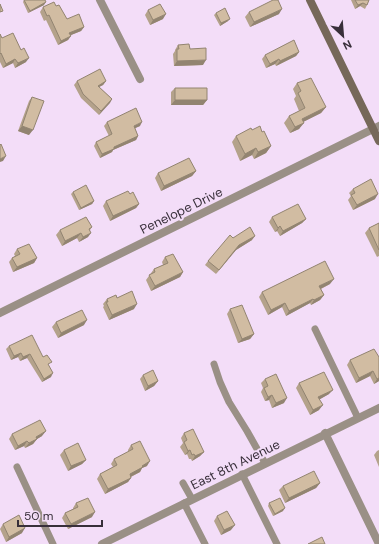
<svg xmlns="http://www.w3.org/2000/svg" width="379" height="544" viewBox="0 0 379 544" font-family="'DM Sans',sans-serif">
<rect width="100%" height="100%" fill="#f3ddf8"/>
<g fill="none" stroke-linecap="round" stroke-linejoin="round">
<path stroke="#9a9086" stroke-width="7" d="M315,329L358,418
M214,364L220,382L229,402L247,431L265,463
M17,467L53,544
M242,474L277,544
M183,483L192,499
M184,503L205,544"/>
<path stroke="#9a9086" stroke-width="8" d="M100,0L140,79
M0,313L379,126
M325,433L379,544
M102,544L379,408"/>
<path stroke="#766859" stroke-width="8" d="M310,0L379,141"/>
</g>
<path fill="#b4a28b" d="M24,0L44,5L28,13L23,2Z
M351,0H369L367,5L365,9L360,6L355,9Z
M56,6L67,19L84,27L81,31L71,35L68,40L58,45L46,20L44,21L40,12L43,7Z
M148,10L163,19L150,25L145,15Z
M249,12L279,14L250,27L245,17Z
M216,13L228,21L220,26L214,15Z
M0,34L2,38L26,62L15,68L13,63L3,68L0,62Z
M178,45L203,65L174,66L173,54L175,51V50Z
M299,52L296,56L276,66L275,64L266,68L262,59L265,55Z
M77,81H106L103,85L99,87L112,99L99,115L81,98L74,85Z
M297,83L326,107L321,113L303,122L299,129L290,133L284,123L289,116L299,111L294,99L296,96L293,89Z
M175,88L207,100L203,105H171V92Z
M32,97L29,135L18,131L29,101Z
M107,122L140,126L135,128L138,136L136,140L113,150L112,152L100,158L94,146L96,142L109,136L104,126Z
M252,130L262,132L271,146L266,153L254,159L252,155L240,161L232,142L236,136Z
M196,171L192,176L161,191L155,178L158,173Z
M353,189L375,199L353,210L348,200L351,196L349,193Z
M73,192L94,201L92,204L79,210L71,194Z
M130,194L139,204L136,208L110,221L103,206L106,201Z
M272,217L306,219L302,223L280,236L277,231L275,232L269,222Z
M379,223V256L377,257L365,233L369,228Z
M92,227L90,230L88,237L79,242L77,238L62,246L56,235L60,230Z
M233,238L252,240L236,250L216,274L205,265L208,261Z
M17,249L37,258L34,263L13,272L9,262L12,258L15,256L14,254Z
M165,257L183,272L180,277L151,291L146,280L154,269L163,265L162,262Z
M330,284L321,289L324,295L320,300L311,305L310,303L286,316L282,307L268,315L259,297L262,292Z
M117,298L134,309L109,320L103,307L104,306L103,304L107,299Z
M230,309L254,334L250,339L238,343L227,314Z
M56,322L84,325L58,338L52,327Z
M9,346L43,357L49,366L51,377L42,382L27,358L20,361L18,357L11,360L6,349Z
M379,357V381L374,384L370,376L356,383L347,365L350,360Z
M143,375L158,381L154,386L145,391L140,379Z
M265,379L284,403L272,408L269,400L265,401L261,392L263,388L261,383Z
M299,383L329,394L320,399L319,410L310,415L296,388Z
M184,433L204,452L200,456L192,461L191,459H189L187,454L185,455L180,447L183,443L181,438Z
M12,434L42,436L37,439L33,444L25,448L24,446L15,450L9,439Z
M131,445L147,466L142,468L140,472L131,477L128,482L105,494L97,479L100,474L113,467L111,464L114,459L128,452V450Z
M64,450L86,460L82,464L68,471L60,455Z
M379,450V467L374,455L377,451Z
M320,483L316,488L285,503L279,490L283,486Z
M76,503L92,517L68,529L62,518L65,513L73,509V508Z
M269,503L283,511L273,516L268,506Z
M217,516L231,530L221,535L214,521Z
M3,524L22,533L6,542L0,529Z"/>
<path fill="#928471" d="M46,2L44,5L28,13L30,11Z
M363,3L360,6L355,9L358,5Z
M282,9L279,14L250,27L254,22Z
M166,14L163,19L150,25L153,20Z
M230,19L228,21L220,26L221,23Z
M84,27L81,31L66,37L69,33Z
M71,36L68,40L58,45L61,41Z
M299,52L296,56L276,66L280,61Z
M29,58L26,62L15,68L18,63Z
M15,59L13,63L3,68L6,64Z
M279,59L275,64L266,68L270,64Z
M206,60L203,65L174,66L177,61Z
M106,81L103,85L95,89L98,86Z
M112,99L110,103L99,115L101,111Z
M175,100H207L203,105H171Z
M326,107L321,113L297,125L302,119Z
M142,122L140,126L131,130L134,126Z
M304,123L299,129L290,133L295,127Z
M22,126L33,130L29,135L18,131Z
M138,136L136,140L113,150L112,152L100,158L102,154L114,147Z
M271,146L266,153L254,159L258,152Z
M256,148L252,155L240,161L245,154Z
M6,156L3,161L0,162V159Z
M196,171L192,176L161,191L164,186Z
M378,194L375,199L353,210L357,205Z
M94,201L92,204L79,210L81,208Z
M139,204L136,208L110,221L113,216Z
M306,219L302,223L280,236L283,231Z
M280,226L277,231L275,232L278,228Z
M81,233L77,238L62,246L65,241Z
M91,233L88,237L79,242L83,237Z
M255,236L252,240L236,250L216,274L239,245Z
M37,258L34,263L13,272L17,267Z
M183,272L180,277L151,291L155,286Z
M334,279L330,284L316,291L319,286Z
M324,295L320,300L311,305L314,300Z
M313,299L310,303L286,316L289,311Z
M285,303L282,307L268,315L271,310Z
M137,304L134,309L109,320L112,315Z
M87,320L84,325L58,338L61,333Z
M254,334L250,339L238,343L242,339Z
M21,353L18,357L11,360L14,356Z
M30,354L27,358L20,361L23,357Z
M373,371L370,376L356,383L359,378Z
M53,373L51,377L42,382L44,379Z
M379,378V381L374,384L377,379Z
M158,381L154,386L145,391L148,386Z
M333,390L329,394L315,402L318,397Z
M272,395L269,400L265,401L268,397Z
M287,398L284,403L272,408L276,403Z
M323,405L319,410L310,415L313,410Z
M46,431L42,436L37,439L33,444L25,448L29,443L36,437Z
M27,441L24,446L15,450L18,446Z
M190,450L187,454L185,455L188,451Z
M204,452L200,456L192,461L195,456Z
M86,460L82,464L68,471L71,466Z
M150,461L147,466L142,468L140,472L126,479L130,474L142,466Z
M131,478L128,482L105,494L108,489Z
M320,483L316,488L285,503L289,498Z
M285,508L283,511L273,516L275,514Z
M95,512L92,517L68,529L71,524Z
M235,525L231,530L221,535L224,530Z
M25,528L22,533L6,542L9,537Z"/>
<path fill="#d1bca2" stroke="#928471" d="M24,0H45L46,2L30,11Z
M273,0H278L282,9L254,22L249,12Z
M355,0H369L367,5L363,3L358,5Z
M54,2L56,6L59,5L67,19L79,14L84,27L69,33L71,36L61,41L49,15L47,16L43,7Z
M0,4L3,11L0,12Z
M160,4L166,14L153,20L148,10Z
M225,8L230,19L221,23L216,13Z
M13,33L21,50L24,48L29,58L18,63L15,59L6,64L1,53L0,54V34L2,38Z
M294,40L299,52L280,61L279,59L270,64L265,55Z
M189,44L190,49L206,48V60L177,61V49H179L178,45Z
M100,69L106,81L98,86L112,99L101,111L83,94L77,81Z
M311,78L326,107L302,119L304,123L295,127L289,116L305,108L298,93L301,91L297,83Z
M175,88H207V100H175Z
M32,97L44,101L33,130L22,126Z
M136,108L142,122L134,126L138,136L114,147V149L102,154L96,142L112,134L107,122Z
M260,126L262,132L264,131L271,146L258,152L256,148L245,154L236,136L251,128L252,130Z
M1,144L6,156L0,159V145Z
M189,158L196,171L164,186L158,173Z
M371,179L378,194L357,205L351,195L355,193L353,189Z
M86,185L94,201L81,208L73,192Z
M128,191L130,194L133,192L139,204L113,216L106,201Z
M298,204L306,219L283,231L280,226L278,228L272,217Z
M86,217L92,227L89,229L91,233L83,237L81,233L65,241L60,230Z
M379,223V250L369,228Z
M250,227L255,236L239,245L219,270L208,261L230,235L233,238Z
M29,244L37,258L17,267L12,258L20,254L17,249Z
M173,254L183,272L155,286L149,275L155,272L154,269L168,263L165,257Z
M325,261L334,279L319,286L324,295L314,300L313,299L289,311L285,303L271,310L262,292Z
M132,291L137,304L112,315L106,302H108L107,299L116,295L117,298Z
M242,305L254,334L242,339L230,309Z
M82,310L87,320L61,333L56,322Z
M32,335L43,357L47,355L52,362L48,364L53,373L44,379L30,354L23,357L21,353L14,356L9,346Z
M374,349L379,357V378L377,379L373,371L359,378L350,360Z
M153,370L158,381L148,386L143,375Z
M324,372L333,390L318,397L323,405L313,410L299,383Z
M276,374L287,398L276,403L272,395L268,397L264,388L268,386L265,379Z
M40,420L46,431L36,437L37,439L29,443L27,441L18,446L12,434Z
M193,429L204,452L195,456L194,454L192,455L190,450L188,451L184,442L187,440L184,433Z
M140,441L150,461L142,466L143,467L130,474L131,478L108,489L100,474L117,465L114,459L133,449L131,445Z
M78,443L86,460L71,466L64,450Z
M314,471L320,483L289,498L283,486Z
M88,498L95,512L71,524L65,513L78,507L76,503Z
M280,498L285,508L275,514L269,503Z
M227,511L235,525L224,530L217,516Z
M19,515L25,528L9,537L3,524Z
M322,537L325,544H308Z"/>
<g text-anchor="middle" stroke-width="4" stroke-linejoin="round" paint-order="stroke">
<g font-size="13" fill="#382f3a" stroke="#f3ddf8">
<text transform="translate(181 210) rotate(-26)" y="5">Penelope Drive</text>
<text transform="translate(235 464) rotate(-26)" y="5">East 8th Avenue</text>
</g>
</g>
<g transform="translate(343 36) rotate(154)" stroke="#f3ddf8" stroke-width="3" paint-order="stroke">
<path d="M0-3L7 15L0 10L-7 15Z" fill="#382f3a"/>
<text y="-6" font-size="11" font-weight="bold" text-anchor="middle" fill="#382f3a">N</text>
</g>
<path d="M18 520v6h84v-6" fill="none" stroke="#382f3a" stroke-width="2"/>
<text x="24" y="520" font-size="12" fill="#382f3a" stroke="#f3ddf8" stroke-width="3" paint-order="stroke">50 m</text>
</svg>
